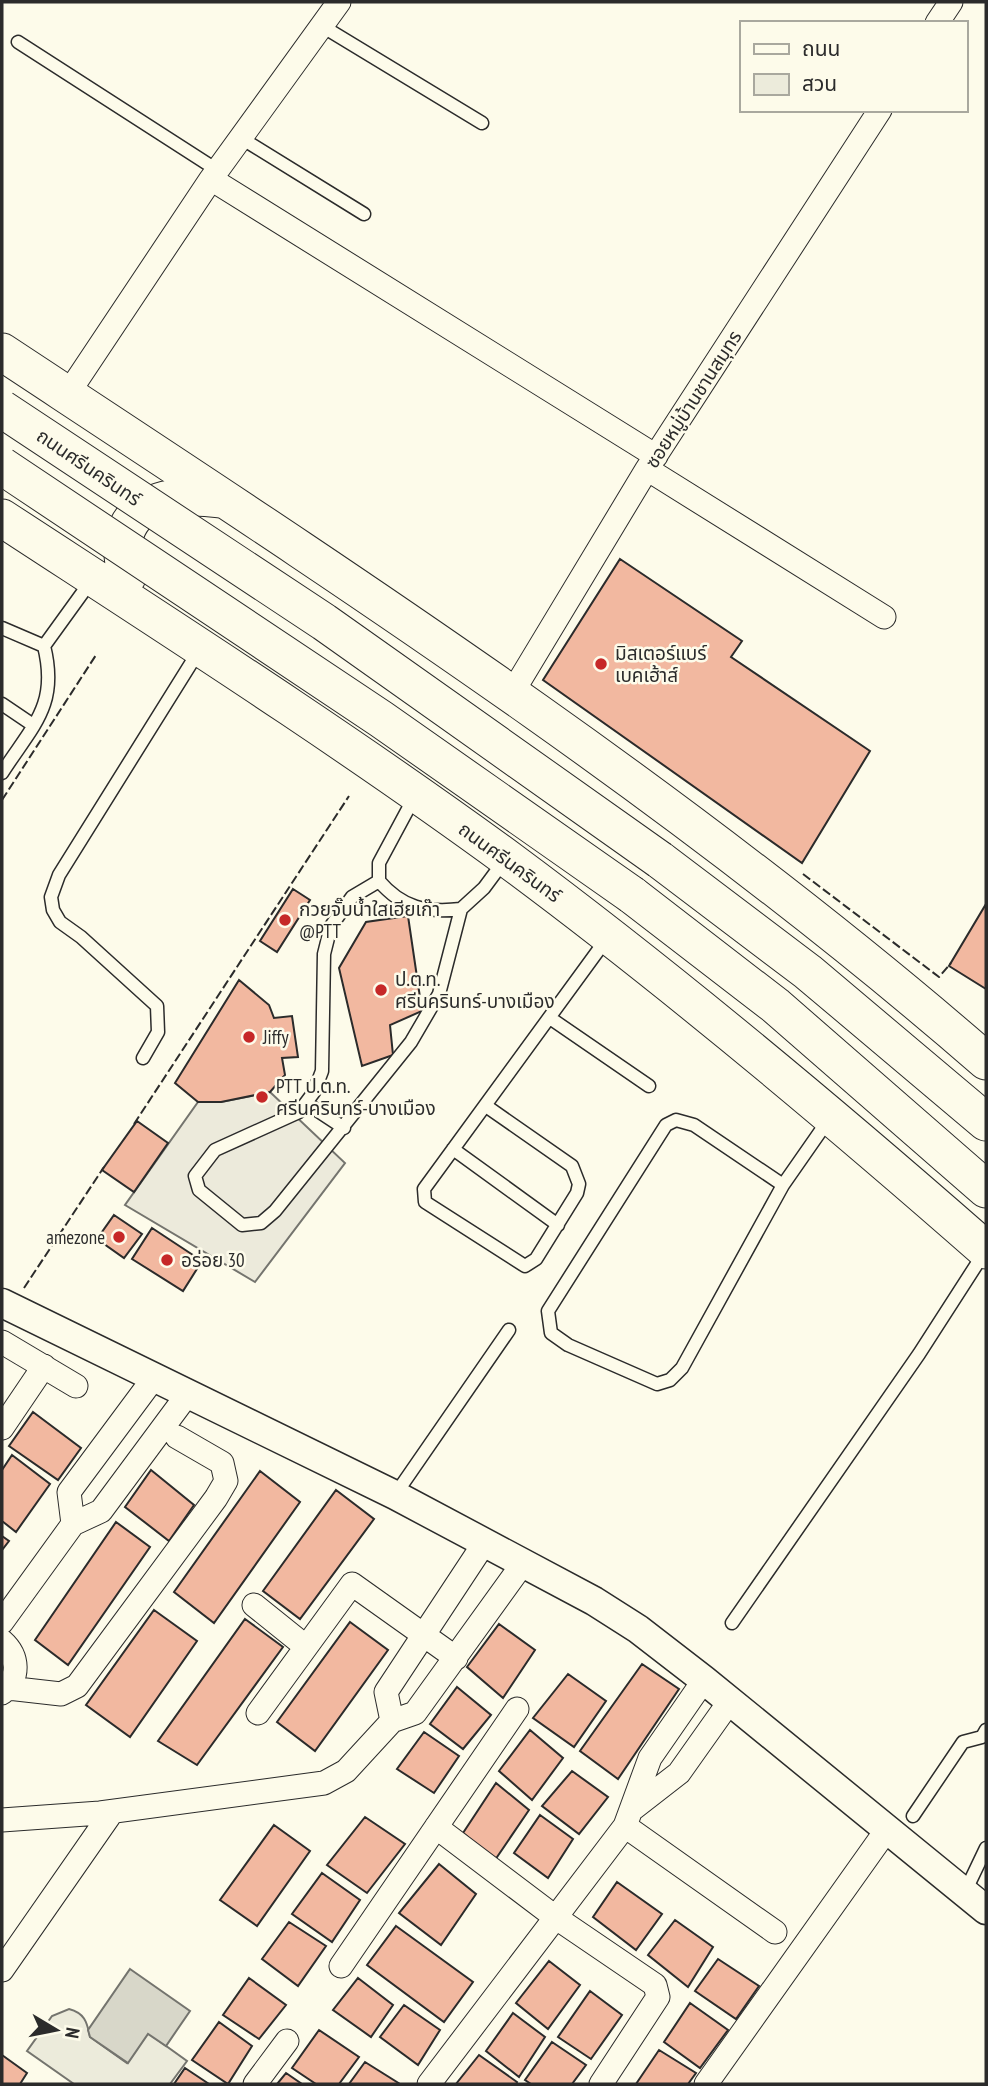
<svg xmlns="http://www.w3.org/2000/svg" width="988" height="2086" viewBox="0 0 988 2086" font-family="'PT Sans Narrow','Noto Sans Thai',sans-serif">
<rect width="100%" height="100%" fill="#fdfbea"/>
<path fill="#ecebdb" stroke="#74746e" stroke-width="2" d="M69,2009C84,2013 87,2021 90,2037L127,2063L148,2033L187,2061L170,2084H74L27,2051L52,2016Z"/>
<path fill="#eceadb" stroke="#74746e" stroke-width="2" d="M270,1092L345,1163L255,1282L125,1205L198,1102H221Z"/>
<path fill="#d8d7c9" stroke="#74746e" stroke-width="2" d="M130,1969L190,2011L166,2046L148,2034L128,2063L90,2037L88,2030Z"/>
<path fill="#f2b8a0" stroke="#2b2b2b" stroke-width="2" d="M620,559L742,641L731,657L870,751L802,863L543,680Z
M293,889L310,900L277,952L260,941Z
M986,904V989L949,966Z
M408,916L422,1011L390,1025L393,1055L362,1066L339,968L366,922Z
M239,980L269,1005L274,1018L292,1016L298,1057L282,1058L285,1075L270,1092L221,1102H198L175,1083Z
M137,1121L168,1143L134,1192L102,1170Z
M114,1215L142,1234L124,1258L97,1239Z
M152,1228L202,1261L183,1291L132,1259Z
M33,1412L81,1448L58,1480L9,1446Z
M12,1455L50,1484L16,1532L2,1521V1470Z
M151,1470L194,1505L169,1541L125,1507Z
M260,1471L300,1502L214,1623L174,1592Z
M336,1490L374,1519L300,1619L263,1591Z
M116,1522L150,1547L68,1665L35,1640Z
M2,1536L9,1541L2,1550Z
M154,1610L197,1641L130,1737L86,1705Z
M245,1619L283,1647L197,1765L158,1741Z
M350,1622L388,1650L315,1751L277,1722Z
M499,1624L535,1650L503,1698L467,1667Z
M642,1664L679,1689L618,1779L580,1751Z
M568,1674L606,1701L574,1747L533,1718Z
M457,1687L491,1715L463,1749L430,1724Z
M530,1730L563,1758L532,1800L499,1771Z
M424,1732L459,1756L434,1793L397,1769Z
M572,1771L608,1797L579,1834L542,1806Z
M496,1783L529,1810L495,1860L463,1833Z
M540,1815L573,1839L548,1878L514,1853Z
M365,1817L405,1844L367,1893L327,1865Z
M274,1825L310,1851L257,1926L220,1900Z
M439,1864L476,1894L441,1945L399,1913Z
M322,1873L360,1900L332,1942L292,1914Z
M617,1882L662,1914L636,1950L593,1917Z
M675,1920L713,1947L688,1987L648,1955Z
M289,1922L326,1946L298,1986L262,1959Z
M396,1926L473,1982L444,2022L367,1965Z
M718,1959L759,1986L736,2019L695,1991Z
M549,1961L580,1985L548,2029L516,2003Z
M249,1978L286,2005L259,2039L223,2015Z
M358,1978L393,2005L371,2037L333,2010Z
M590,1991L622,2015L591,2059L558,2037Z
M690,2003L728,2030L700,2068L664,2042Z
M404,2005L440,2030L418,2065L380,2037Z
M513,2013L545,2037L519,2077L486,2051Z
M219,2022L252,2046L228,2084L192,2060Z
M319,2030L359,2057L339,2084H316L292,2068Z
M552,2042L586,2065L572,2084H531L525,2080Z
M659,2050L696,2073L688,2084H636Z
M2,2055L27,2073L20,2084H2Z
M479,2055L517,2082L516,2084H456Z
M365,2062L400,2084H349Z
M185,2068L209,2084H174Z
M286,2073L302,2084H277Z"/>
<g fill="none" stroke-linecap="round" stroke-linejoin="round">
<g stroke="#2b2b2b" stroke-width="15">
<path id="service" d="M322,26L482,123
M18,42L217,170
M241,138L364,214
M2,628L44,646
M2,704L33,725
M2,773C32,726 59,706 44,646L91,581
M415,796L379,863V881C402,908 426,913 461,909L484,888L504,861
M379,881L352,897L331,926L324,954L322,1071L314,1092L299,1112L215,1150L195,1176L199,1190L242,1225L261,1223L275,1211L411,1042L439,994L461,909
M550,1018L649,1086
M143,1058L158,1032L157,1006L81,937L60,922L53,910L51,897L59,875L200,649
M306,1103L344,1128
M486,1106L572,1166L579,1184L577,1193L536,1259L525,1266L425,1202L424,1189L608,937
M453,1149L558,1225
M783,1185L694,1125L676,1120L666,1125L548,1311L551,1333L568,1345L657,1384L670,1380L682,1368L783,1185L829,1119
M395,1495L509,1330
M732,1623L919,1354L984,1253
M913,1816L963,1742L982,1737L986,1730
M965,1892L986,1848"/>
</g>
<g stroke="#2b2b2b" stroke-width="25">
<path id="minor" d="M937,23L951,2
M211,179L656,456
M67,395L211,179L339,2
M647,469L884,617
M512,693L647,469L880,110
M2,1342L76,1386
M2,1428L44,1366
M73,1524L69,1492L153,1379
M254,1605L305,1646
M2,1622L73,1524L101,1511L187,1395
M2,1641C19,1656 20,1678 2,1693
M8,1688L61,1694L77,1686L216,1498L226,1481L222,1463L177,1437
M258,1713L352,1584L456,1658
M392,1721L386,1692L485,1542
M634,1808L679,1773L730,1701
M2,1820L100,1813L324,1783L346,1771L392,1721L415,1713L524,1562
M625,1826L775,1932
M436,1827L555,1917L655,1985L658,1997L601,2084
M341,1966L517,1709
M2,1970L112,1812
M255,2084L287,2041
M429,2084L625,1826L650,1758L704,1680
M706,2084L888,1828"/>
</g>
<g stroke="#2b2b2b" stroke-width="31">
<path id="tertiary" d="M2,1303L395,1495L594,1601L638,1629L704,1680L986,1910"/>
</g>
<g stroke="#2b2b2b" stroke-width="39">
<path id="primary" d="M2,352C340,575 680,795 986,1061
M2,518C172,629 344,739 508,859C674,982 831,1114 986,1250
M127,577C107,506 163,491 220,499
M660,860L808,972L986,1122
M632,895L776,1006L986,1189"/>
</g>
<use href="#service" stroke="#fdfbea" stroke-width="12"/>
<use href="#minor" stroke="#fdfbea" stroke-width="23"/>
<use href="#tertiary" stroke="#fdfbea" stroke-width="28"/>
<use href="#primary" stroke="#fdfbea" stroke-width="37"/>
<g stroke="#2b2b2b" stroke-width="39" stroke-linecap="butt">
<path id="primary-bridge" d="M2,409L324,622L660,860
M2,466L381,719L632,895"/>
</g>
<use href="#primary-bridge" stroke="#fdfbea" stroke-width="37"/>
<path stroke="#2b2b2b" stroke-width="2" stroke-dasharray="9 3.5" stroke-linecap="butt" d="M2,800L96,655
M803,874L939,977L951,963
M134,1124L349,796
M24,1288L104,1167"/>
</g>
<g fill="#c62828" stroke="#fdfbea" stroke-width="2.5">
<circle cx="601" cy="664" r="7"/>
<circle cx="285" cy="920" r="7"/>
<circle cx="381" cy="990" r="7"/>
<circle cx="249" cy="1037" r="7"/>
<circle cx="262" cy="1097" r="7"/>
<circle cx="119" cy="1237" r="7"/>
<circle cx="167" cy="1260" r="7"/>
</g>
<g text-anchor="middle" stroke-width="5" stroke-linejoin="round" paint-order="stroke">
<g font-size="19" fill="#2b2b2b" stroke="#fdfbea">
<text transform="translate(693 399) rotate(-57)" y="7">ซอยหมู่บ้านชานสมุทร</text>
<text transform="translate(89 467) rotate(34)" y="7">ถนนศรีนครินทร์</text>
<text transform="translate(510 862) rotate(36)" y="7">ถนนศรีนครินทร์</text>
</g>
<g font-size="19" fill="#2b2b2b" stroke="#fdfbea" text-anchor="start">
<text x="615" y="660">มิสเตอร์แบร์<tspan x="615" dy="22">เบคเฮ้าส์</tspan></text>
<text x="299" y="916">กวยจั๊บน้ำใสเฮียเก๊า<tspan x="299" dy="22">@PTT</tspan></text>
<text x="395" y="986">ป.ต.ท.<tspan x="395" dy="22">ศรีนครินทร์-บางเมือง</tspan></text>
<text x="263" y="1044">Jiffy</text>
<text x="276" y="1093">PTT ป.ต.ท.<tspan x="276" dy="22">ศรีนครินทร์-บางเมือง</tspan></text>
<text x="105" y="1244" text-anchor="end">amezone</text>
<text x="181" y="1267">อร่อย 30</text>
</g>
</g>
<rect width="988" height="2086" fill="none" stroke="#2b2b2b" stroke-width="7"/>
<rect x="740" y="21" width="228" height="91" fill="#fdfbea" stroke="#a9a89e" stroke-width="2"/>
<rect x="754" y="44" width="35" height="10" fill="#fdfbea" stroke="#a9a89e" stroke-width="2"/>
<text x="802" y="56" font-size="21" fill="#2b2b2b">ถนน</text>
<rect x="754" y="74" width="35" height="21" fill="#ecebdb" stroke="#a9a89e" stroke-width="2"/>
<text x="802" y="91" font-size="21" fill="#2b2b2b">สวน</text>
<g transform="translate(56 2030) rotate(100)" stroke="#fdfbea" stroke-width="5" paint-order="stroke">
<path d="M0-5L12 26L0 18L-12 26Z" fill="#2b2b2b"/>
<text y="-10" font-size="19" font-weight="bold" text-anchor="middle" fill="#2b2b2b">N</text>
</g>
</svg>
